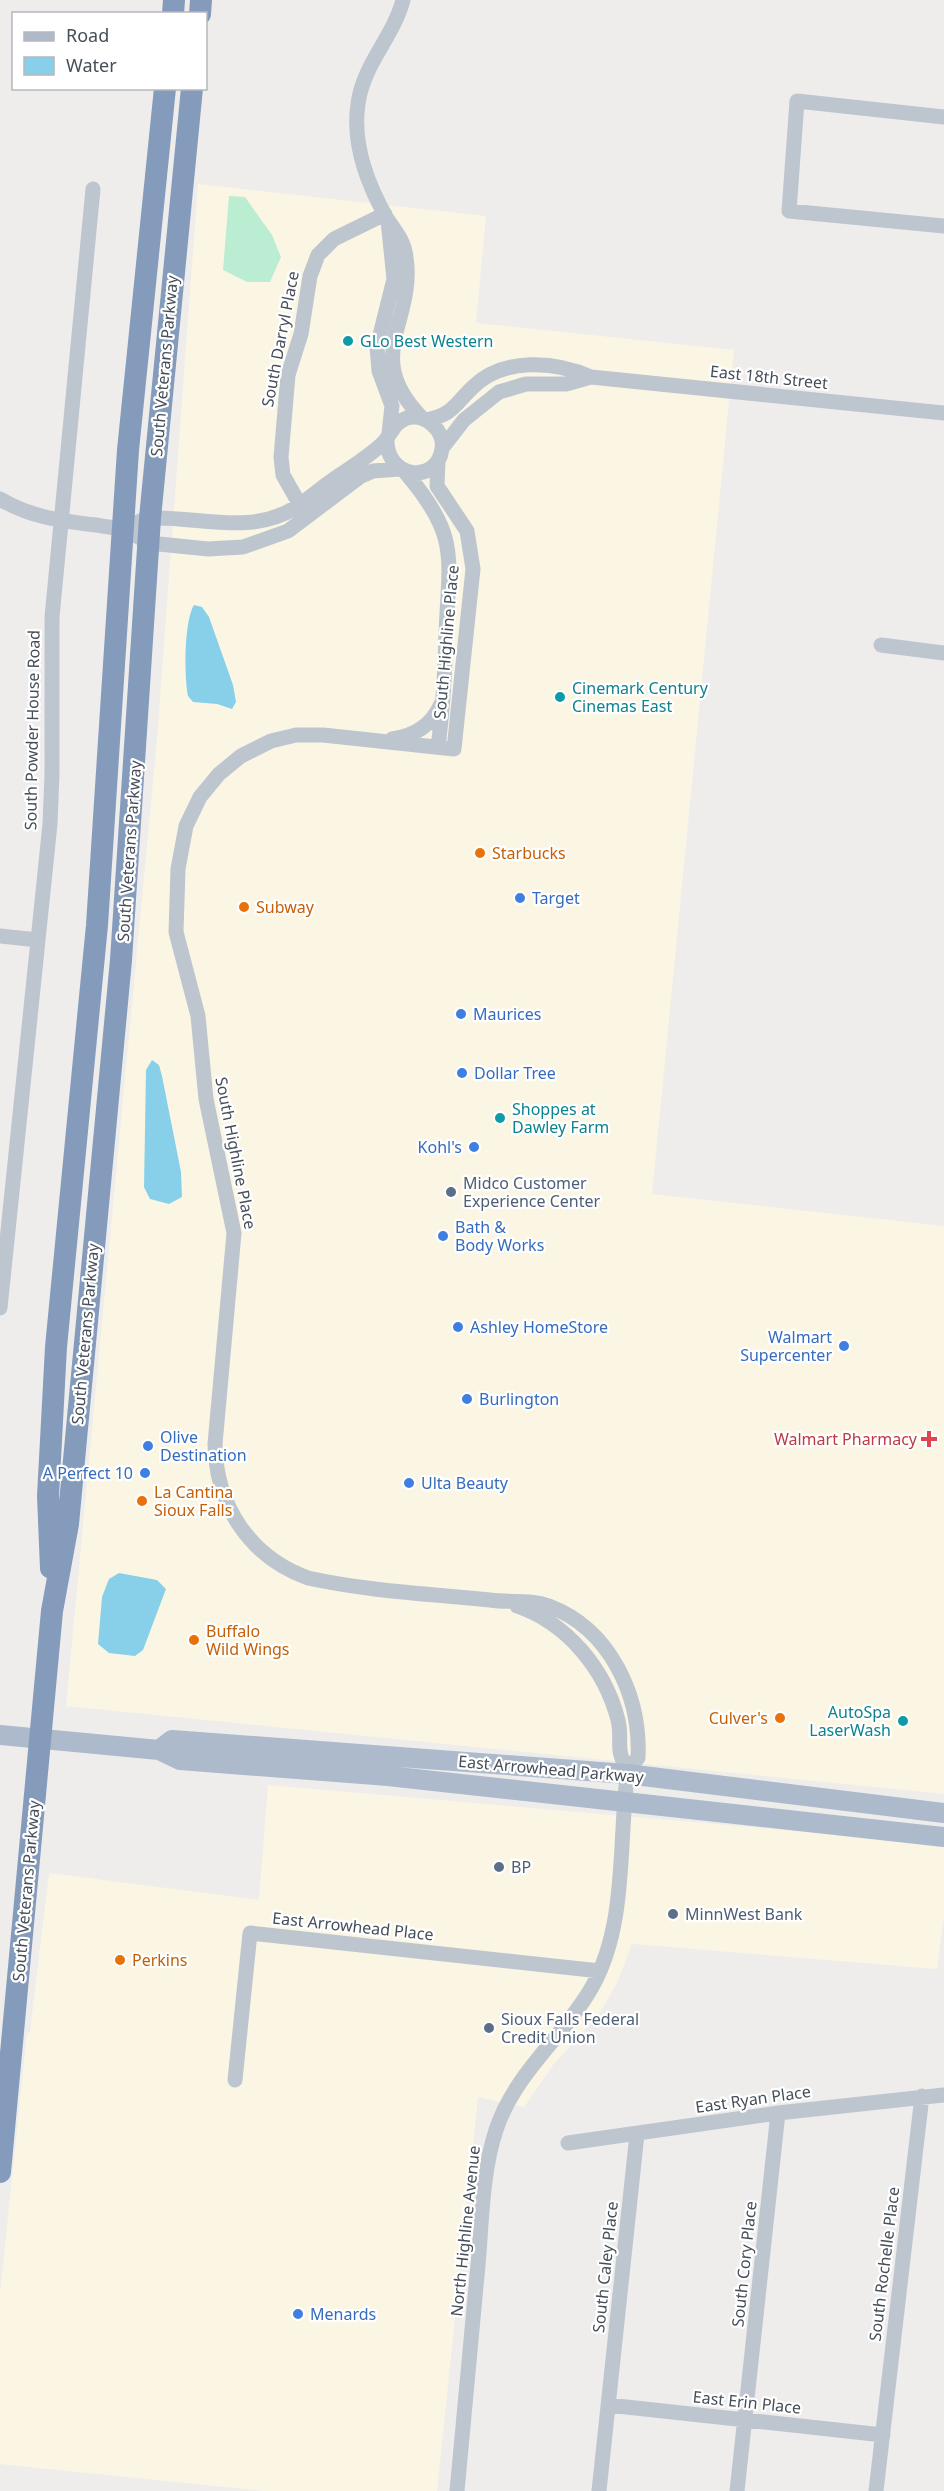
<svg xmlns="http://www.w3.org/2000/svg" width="944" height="2491" viewBox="0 0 944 2491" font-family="'Noto Sans',sans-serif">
<rect width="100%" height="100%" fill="#efecec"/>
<path fill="#fbf6e4" d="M198,184L486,216L476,323L734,350L652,1194L944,1226V1794L66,1706L157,739Z
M268,1785L944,1844V1915L937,1969L632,1944L617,1983L599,2014L553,2065L524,2107L478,2097L437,2491H264L0,2464V2294L27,2033L30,2032L49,1873L259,1900Z"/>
<path fill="#baedd1" d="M229,196L245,197L272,235L281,257L270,282H247L223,270Z"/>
<path fill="#88cfea" d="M194,605L202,607L209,617L233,685L236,702L232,709L217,704L193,702L188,696C184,677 184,621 194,605Z
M152,1060L159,1065L162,1076L181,1172L182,1197L169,1204L150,1199L144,1187L146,1070Z
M119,1573L157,1580L166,1589L143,1650L135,1656L109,1653L98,1644L102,1597L109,1579Z"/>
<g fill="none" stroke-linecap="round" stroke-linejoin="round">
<path stroke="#bdc6cf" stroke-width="15" d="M403,0C393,38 363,64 358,104C352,143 367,183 386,217C395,231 404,240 406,257C416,323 360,356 423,419
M944,117L797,101L789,211L944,226
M388,221L394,279L377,347L379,371L392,406L389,433
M426,420C453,415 455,404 473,387C504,357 555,361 591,377L944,413
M443,447L464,420L499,392L526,384H566L591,377
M438,461L437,486L467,531L473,569L454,749L323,735H296L271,741L241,756L219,774L200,797L186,826L178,869L176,932L198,1016L206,1099L234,1233L215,1444C216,1506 250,1557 308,1578C367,1591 430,1594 490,1600C510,1603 530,1599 549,1606C610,1629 641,1696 638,1758L628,1769C618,1840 628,1923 592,1987C563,2038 515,2072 496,2130C482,2172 482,2220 478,2265C471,2340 464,2416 457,2491
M405,472C460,536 449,557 446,633C445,672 443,709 438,747
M0,499C30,517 61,521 96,525C104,526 114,529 123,527C133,526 142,518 153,518C202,517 250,535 295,508C306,501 316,492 327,484C346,470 366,459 382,444C391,435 394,422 407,418C425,413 445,430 442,449C437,485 385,479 387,438
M300,505L283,475L281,457L288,375L301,334L310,276L318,255L334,239L385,214
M122,528L149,543L208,549L243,547L288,531L361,476L373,471L400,469
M881,645L944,653
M392,739C414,736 432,725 441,704
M0,936L38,940
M0,1308L50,824L52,774V617L93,189
M517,1606C567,1623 605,1669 618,1720C623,1741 614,1750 628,1769
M235,2080L250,1933L600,1971
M568,2143L778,2113L944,2095
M608,2405L883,2435
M599,2491L637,2134
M737,2491L778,2113
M876,2491L922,2096"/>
<path stroke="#acbacb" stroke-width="20" d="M0,1735L159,1750L180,1760L388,1776L944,1837
M159,1750L172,1740L627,1774L944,1813"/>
<path stroke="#849bbb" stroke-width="22" d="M173,14L174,0
M200,14L201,0
M51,1568L48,1496L56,1347L97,925L128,450L165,88
M0,2172L52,1611L68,1524L121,960L150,518L192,88"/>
</g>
<g fill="#0f9aa8" stroke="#fff" stroke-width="2">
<circle cx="348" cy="341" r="6"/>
<circle cx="560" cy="697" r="6"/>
<circle cx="500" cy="1118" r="6"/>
<circle cx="903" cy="1721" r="6"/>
</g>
<g fill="#e8710a" stroke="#fff" stroke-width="2">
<circle cx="480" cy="853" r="6"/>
<circle cx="244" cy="907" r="6"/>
<circle cx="142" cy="1501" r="6"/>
<circle cx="194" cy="1640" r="6"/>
<circle cx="780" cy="1718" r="6"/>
<circle cx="120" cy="1960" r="6"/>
</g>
<g fill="#3f7fe0" stroke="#fff" stroke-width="2">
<circle cx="520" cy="898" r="6"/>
<circle cx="461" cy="1014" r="6"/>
<circle cx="462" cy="1073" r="6"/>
<circle cx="474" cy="1147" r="6"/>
<circle cx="443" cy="1236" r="6"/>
<circle cx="458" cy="1327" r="6"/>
<circle cx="844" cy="1346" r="6"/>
<circle cx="467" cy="1399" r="6"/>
<circle cx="148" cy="1446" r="6"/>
<circle cx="145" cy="1473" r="6"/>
<circle cx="409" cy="1483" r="6"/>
<circle cx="298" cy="2314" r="6"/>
</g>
<g fill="#5c6f8a" stroke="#fff" stroke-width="2">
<circle cx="451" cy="1192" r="6"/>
<circle cx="499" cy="1867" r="6"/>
<circle cx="673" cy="1914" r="6"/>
<circle cx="489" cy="2028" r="6"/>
</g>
<path fill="#e0444e" stroke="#fff" stroke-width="2" d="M926 1430h6v6h6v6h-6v6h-6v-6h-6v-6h6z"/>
<g text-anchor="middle" stroke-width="4.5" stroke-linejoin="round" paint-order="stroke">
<g font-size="16" fill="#454e59" stroke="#fff">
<text transform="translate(280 339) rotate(-79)" y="6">South Darryl Place</text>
<text transform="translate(164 366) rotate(-85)" y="6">South Veterans Parkway</text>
<text transform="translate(769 377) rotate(6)" y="6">East 18th Street</text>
<text transform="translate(446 642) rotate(-85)" y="6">South Highline Place</text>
<text transform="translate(32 730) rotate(-89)" y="6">South Powder House Road</text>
<text transform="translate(129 851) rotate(-86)" y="6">South Veterans Parkway</text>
<text transform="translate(236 1153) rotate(79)" y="6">South Highline Place</text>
<text transform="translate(85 1334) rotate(-85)" y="6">South Veterans Parkway</text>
<text transform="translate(551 1769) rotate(5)" y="6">East Arrowhead Parkway</text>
<text transform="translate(26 1891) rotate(-85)" y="6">South Veterans Parkway</text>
<text transform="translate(353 1926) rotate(6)" y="6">East Arrowhead Place</text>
<text transform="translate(753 2099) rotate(-8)" y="6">East Ryan Place</text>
<text transform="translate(465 2231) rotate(-84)" y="6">North Highline Avenue</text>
<text transform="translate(744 2264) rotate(-84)" y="6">South Cory Place</text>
<text transform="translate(884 2264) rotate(-83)" y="6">South Rochelle Place</text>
<text transform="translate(605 2267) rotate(-84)" y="6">South Caley Place</text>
<text transform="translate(747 2402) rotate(6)" y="6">East Erin Place</text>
</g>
<g font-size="16" fill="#0d838f" stroke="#fff" text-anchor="start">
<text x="360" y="347">GLo Best Western</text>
<text x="572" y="694">Cinemark Century<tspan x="572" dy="18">Cinemas East</tspan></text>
<text x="512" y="1115">Shoppes at<tspan x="512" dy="18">Dawley Farm</tspan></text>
<text x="891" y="1718" text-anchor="end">AutoSpa<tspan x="891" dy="18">LaserWash</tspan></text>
</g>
<g font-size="16" fill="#c56008" stroke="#fff" text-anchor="start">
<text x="492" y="859">Starbucks</text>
<text x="256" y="913">Subway</text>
<text x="154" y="1498">La Cantina<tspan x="154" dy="18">Sioux Falls</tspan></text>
<text x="206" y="1637">Buffalo<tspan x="206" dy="18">Wild Wings</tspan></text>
<text x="768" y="1724" text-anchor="end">Culver's</text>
<text x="132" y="1966">Perkins</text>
</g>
<g font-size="16" fill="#366cbe" stroke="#fff" text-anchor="start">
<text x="532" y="904">Target</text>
<text x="473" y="1020">Maurices</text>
<text x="474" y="1079">Dollar Tree</text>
<text x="462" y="1153" text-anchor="end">Kohl's</text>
<text x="455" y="1233">Bath &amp;<tspan x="455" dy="18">Body Works</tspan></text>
<text x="470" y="1333">Ashley HomeStore</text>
<text x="832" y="1343" text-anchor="end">Walmart<tspan x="832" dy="18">Supercenter</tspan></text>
<text x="479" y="1405">Burlington</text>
<text x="160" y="1443">Olive<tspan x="160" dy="18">Destination</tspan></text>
<text x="133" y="1479" text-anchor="end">A Perfect 10</text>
<text x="421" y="1489">Ulta Beauty</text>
<text x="310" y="2320">Menards</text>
</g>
<g font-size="16" fill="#4e5e75" stroke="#fff" text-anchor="start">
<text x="463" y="1189">Midco Customer<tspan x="463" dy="18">Experience Center</tspan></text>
<text x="511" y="1873">BP</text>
<text x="685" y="1920">MinnWest Bank</text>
<text x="501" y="2025">Sioux Falls Federal<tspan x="501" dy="18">Credit Union</tspan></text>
</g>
<g font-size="16" fill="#be3a42" stroke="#fff" text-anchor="end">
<text x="917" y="1445">Walmart Pharmacy</text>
</g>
</g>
<rect x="12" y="12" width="195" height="78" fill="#ffffff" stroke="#b5b8bd" stroke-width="1.5"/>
<rect x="24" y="32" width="30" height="9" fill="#acbacb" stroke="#b5b8bd" stroke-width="1.5"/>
<text x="66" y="42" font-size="18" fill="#454e59">Road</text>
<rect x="24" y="57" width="30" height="18" fill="#88cfea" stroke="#b5b8bd" stroke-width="1.5"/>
<text x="66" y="72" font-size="18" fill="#454e59">Water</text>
</svg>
